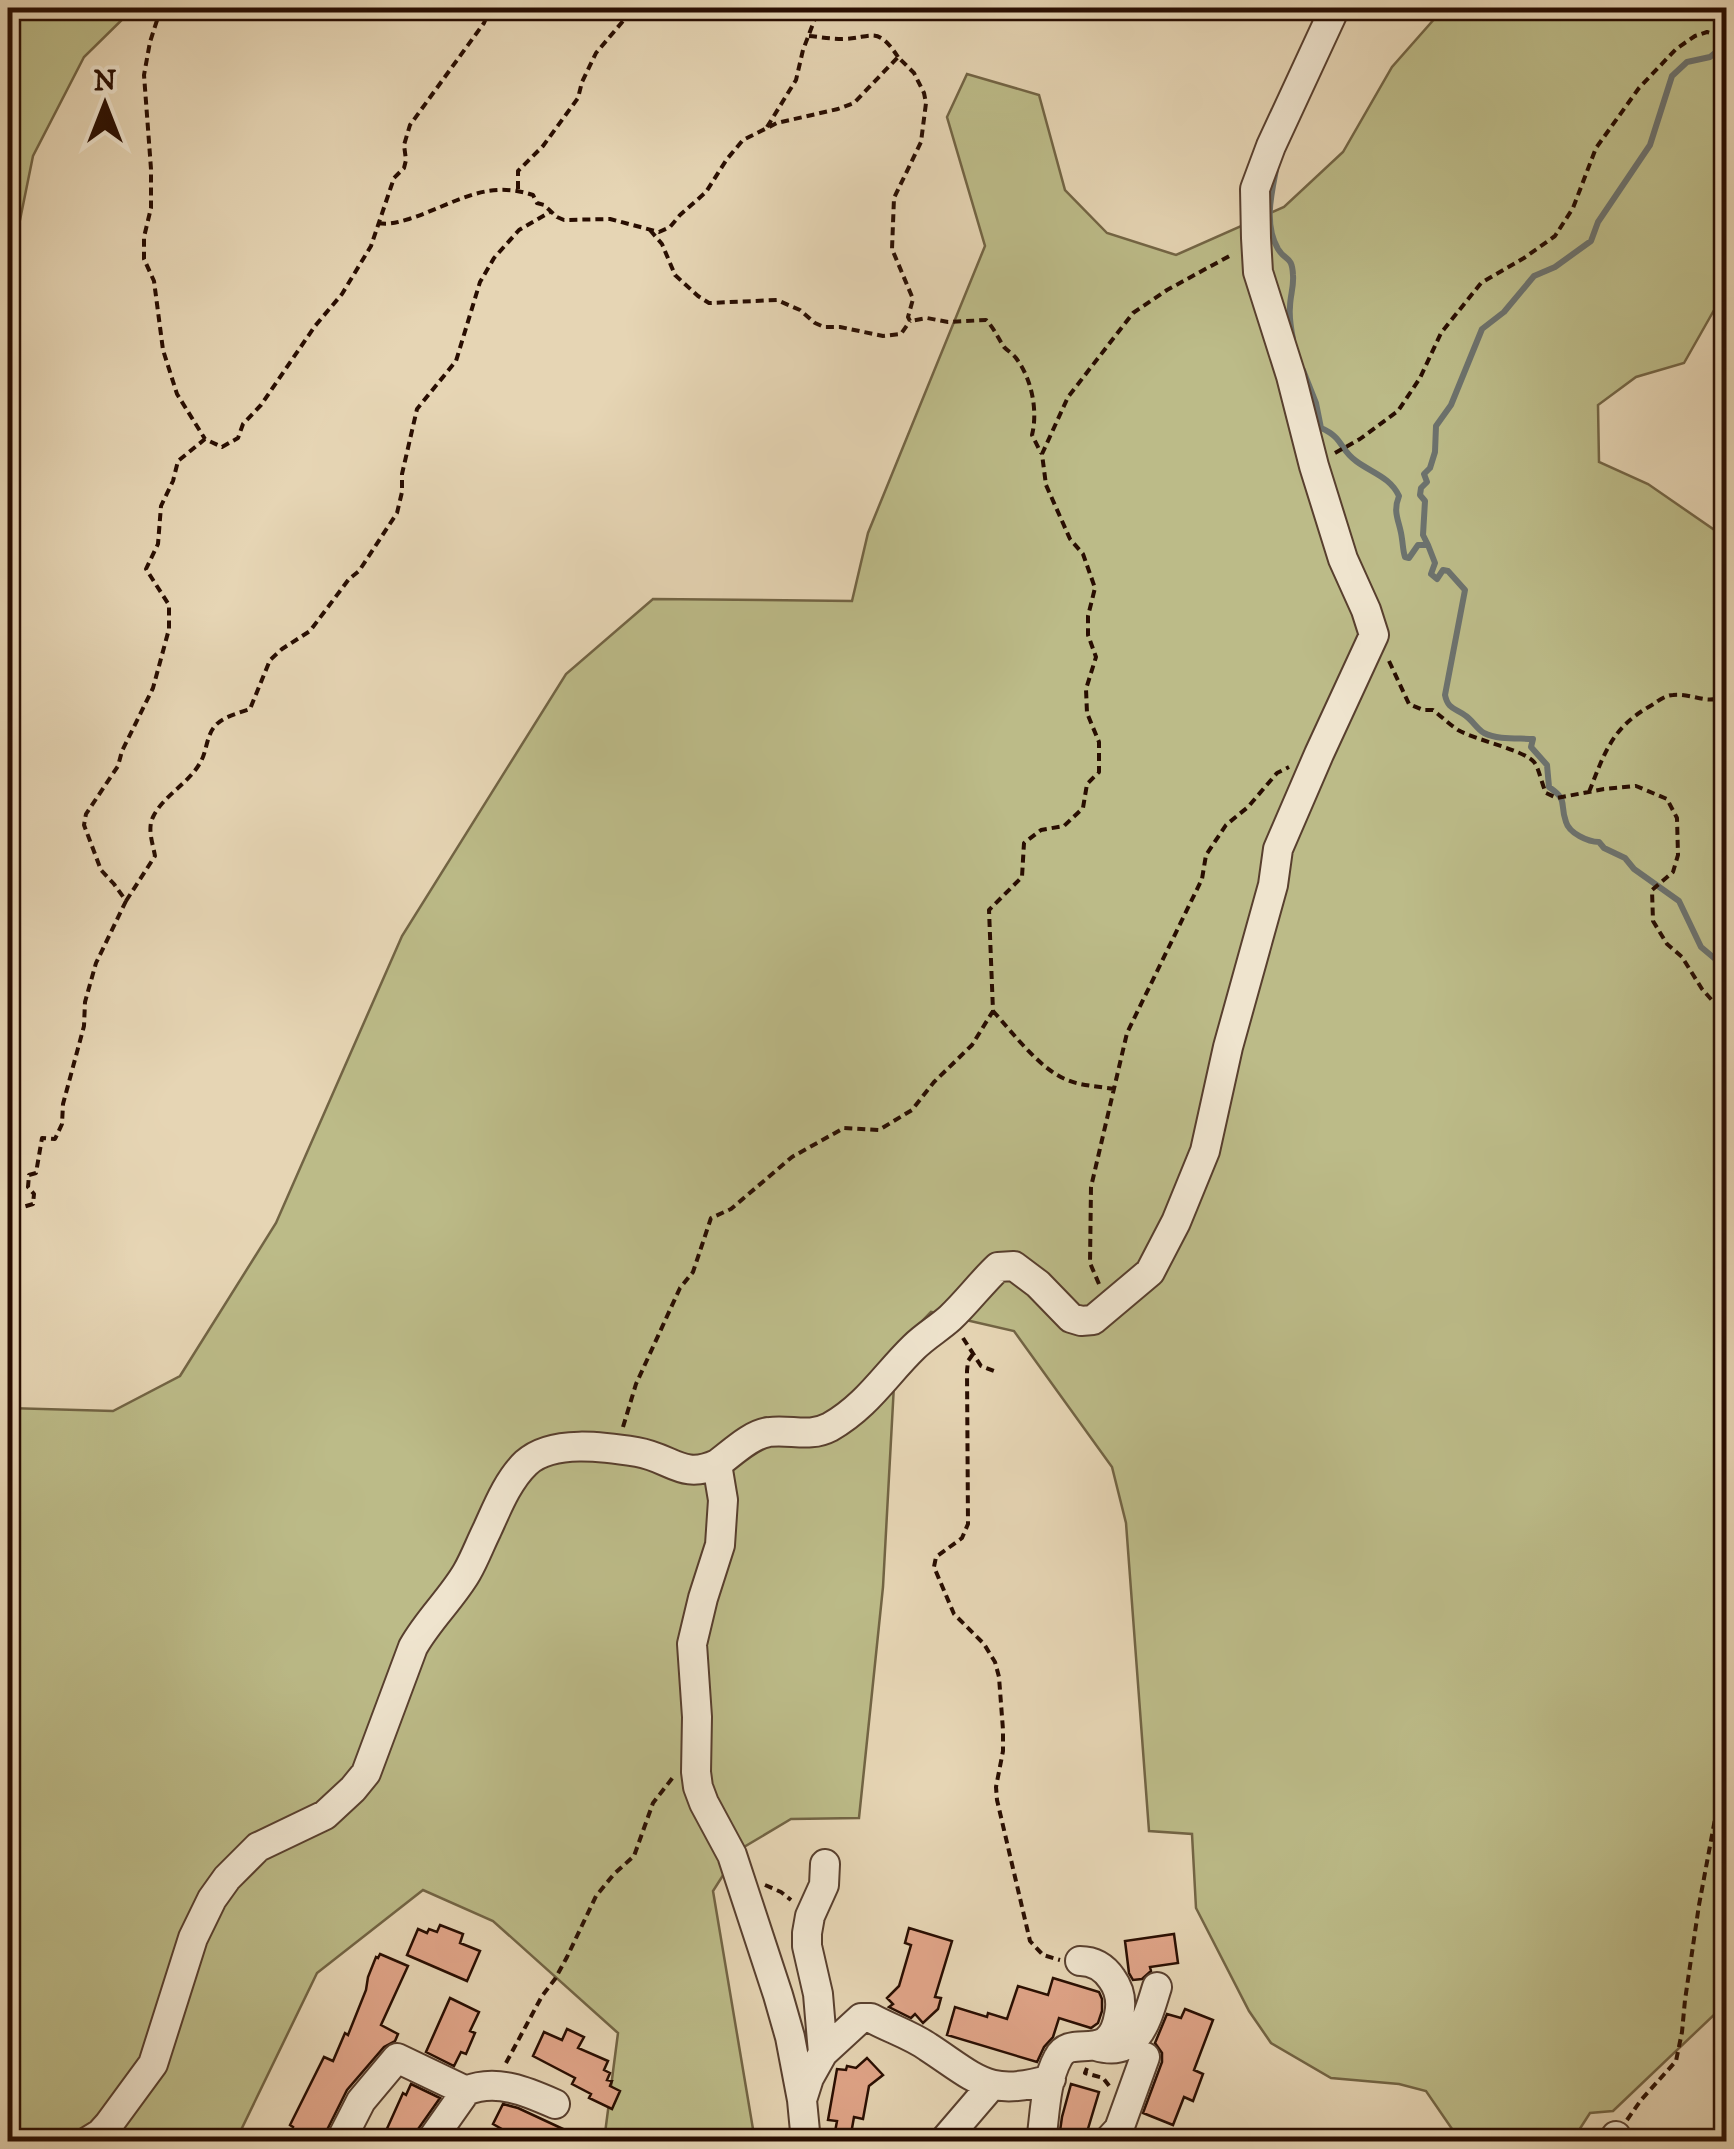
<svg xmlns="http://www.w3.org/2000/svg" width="1734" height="2149" viewBox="0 0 1734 2149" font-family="'IM FELL DW Pica',serif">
<rect width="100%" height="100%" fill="#e6d5b4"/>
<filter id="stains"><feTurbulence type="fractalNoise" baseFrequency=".002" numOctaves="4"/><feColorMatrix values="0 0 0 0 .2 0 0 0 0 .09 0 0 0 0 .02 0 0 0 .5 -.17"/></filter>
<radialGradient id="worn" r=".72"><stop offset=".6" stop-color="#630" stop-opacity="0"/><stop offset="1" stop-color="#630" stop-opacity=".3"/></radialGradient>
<path fill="#bcbb88" stroke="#726444" stroke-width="2.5" d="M8,8H134L84,57L33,156L8,279Z
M1444,8H1726V289L1684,363L1636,377L1598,405L1599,462L1648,484L1726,538V2059L1718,2011L1613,2111L1590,2113L1572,2141L1461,2142L1426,2091L1399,2084L1331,2078L1271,2043L1249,2011L1196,1908L1192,1834L1149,1831L1126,1523L1112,1467L1014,1331L931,1312L896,1348L883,1587L859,1818L791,1819L739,1850L713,1891L755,2141H604L618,2033L493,1921L423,1890L317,1973L241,2130L223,2141H8V1408L113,1411L180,1376L276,1223L402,936L566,674L653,599L852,601L868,533L985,246L947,117L967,74L1039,95L1065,190L1107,233L1176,255L1284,207L1343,152L1392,67Z"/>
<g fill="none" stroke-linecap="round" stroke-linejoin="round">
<path stroke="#6c726e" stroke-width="6" d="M1276,170C1271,195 1264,225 1278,249C1286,262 1292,255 1293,275C1294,287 1290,296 1290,307C1289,317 1291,329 1293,339
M1303,370L1316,403L1321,428C1344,438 1339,449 1356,461C1372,473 1390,477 1399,496C1392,514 1400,521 1402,539C1403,545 1403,551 1405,557L1409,558L1418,545H1428L1435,563L1431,574L1437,579L1443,570L1448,571L1465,590L1445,695C1448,710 1456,708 1466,716C1473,721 1477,729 1484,733C1498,740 1517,738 1533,739L1531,747L1547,765L1549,787C1569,801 1559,802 1566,822C1569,833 1588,842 1599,842L1604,848L1625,858L1634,869L1679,901L1701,947L1726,968
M1428,545L1423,535L1425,501L1420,495L1421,488L1427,482L1424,474L1430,468L1435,452L1436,426L1451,405L1482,329L1504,312L1534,276L1555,267L1591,241L1598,222L1650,145L1672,76L1687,62L1710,57L1726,44"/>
</g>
<path fill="#e1a589" stroke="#280d01" stroke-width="2.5" d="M440,1925L463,1934L460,1943L480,1951L467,1981L407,1955L418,1929L427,1933L429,1929L437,1932Z
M909,1928L952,1941L935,1997L941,1998L938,2009L923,2023L915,2014L911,2018L889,2007L893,2004L887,1998L899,1986L911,1945L905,1943Z
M1174,1934L1178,1963L1150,1967L1151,1971L1142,1979L1133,1980L1129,1973L1125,1941Z
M380,1954L408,1966L381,2025L398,2034L395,2041L384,2047L347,2090L323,2138L320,2136L317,2142H300L289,2136L293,2127L290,2125L324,2057L333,2061L345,2033L348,2035L366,1990L368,1977L376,1957L378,1958Z
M1053,1978L1099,1992L1102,1999V2011L1098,2023L1091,2028L1059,2018L1053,2037L1044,2047L1037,2062L947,2035L955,2007L987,2017L988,2013L1007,2019L1018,1986L1048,1995Z
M450,1998L479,2012L470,2031L475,2033L466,2054L461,2052L454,2066L426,2052Z
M1185,2009L1213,2020L1194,2070L1203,2074L1193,2101L1184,2097L1173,2125L1143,2113L1162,2062V2053L1155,2043L1167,2014L1181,2018Z
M567,2029L584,2037L578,2048L608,2061L604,2070L610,2073L607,2080L612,2081L610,2086L620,2091L612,2109L589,2098L591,2094L572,2084L575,2078L533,2056L544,2032L562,2040Z
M867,2058L883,2075L869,2086L863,2119L854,2117L851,2134L835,2132L837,2121L828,2120L837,2069L846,2070L847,2066L856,2068Z
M411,2084L440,2098L416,2132L413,2142H381L403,2093L406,2095Z
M1071,2084L1099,2092L1084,2142H1070L1059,2138L1062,2117Z
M503,2104L518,2108L591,2142H525L493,2124Z"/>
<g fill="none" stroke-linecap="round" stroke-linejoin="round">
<g stroke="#583f2e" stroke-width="32">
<path id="minor" d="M1096,2046C1139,2059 1147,2018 1157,1987
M823,2053L861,2018H871C889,2028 911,2035 928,2047C977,2079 989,2098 1051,2079
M802,2100L790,2037L778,1995L732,1855L704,1803L698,1787L696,1772L697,1717L692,1644L703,1598L720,1545L723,1500L717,1464C731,1454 751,1434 769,1432C791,1429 809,1438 830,1427C867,1406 886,1374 914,1347C925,1336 939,1328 950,1318C967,1302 981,1283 998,1267L1014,1266L1038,1284L1071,1318L1081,1321L1093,1320L1150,1272L1176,1222L1205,1151L1228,1047L1273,885L1278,849L1319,754L1374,635L1366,610L1343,559L1314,466L1291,376L1258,272L1256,238L1255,189L1271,146L1335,8
M87,2142L100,2134L109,2124L153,2064L193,1938L212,1899L227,1878L258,1847L325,1815L353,1789L366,1773L413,1647C428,1620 452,1598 467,1572C475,1558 480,1544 487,1530C497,1508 508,1480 526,1463C552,1439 605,1447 637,1452C672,1458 682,1480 717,1464
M340,2142L361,2101L397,2058L466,2091
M430,2142L466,2091C496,2078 528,2092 555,2104
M806,2142L802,2100L809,2078L823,2053L818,1994L807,1946V1933L810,1916L824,1885L825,1864
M943,2142L991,2086
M1041,2142C1045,2115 1045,2082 1058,2058C1071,2031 1110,2067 1119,2015C1122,2001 1120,1990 1112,1979C1104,1967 1094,1961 1080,1961
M1107,2142L1119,2129L1145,2057
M1612,2142L1616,2136"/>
</g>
<path stroke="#280d01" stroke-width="4" stroke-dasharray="8 5" stroke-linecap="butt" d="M161,8L150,42L144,75L151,169V208L144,237V259L154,281L163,350L177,394L205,439
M491,9L511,8
M809,36C820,37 831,39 842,39C873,38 877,25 898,57
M767,127L796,80L803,50L819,8
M518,189V171L543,146L578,98L582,82L596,53L629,14L631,8
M378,223C390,225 398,222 409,219C455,204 485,179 533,195L537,203L544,205L557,217L564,220L610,219L659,232L670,227L680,215L706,192L727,159L743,140L777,123L838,109L854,103L898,57L914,73L924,93L926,103L921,142L894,198L892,249L913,299L908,317L910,321L927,318L948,322L986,320C994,328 998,338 1004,347C1008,351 1013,354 1016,358C1032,379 1038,411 1032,435L1041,453
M650,230L662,244L675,275L698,296L709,303L777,300L800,310L815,323L824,327H840L883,336L901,334L910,321
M1335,453L1360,439L1398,411L1420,378L1441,333L1481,283L1524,258L1555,236L1573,208L1596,148L1639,88L1676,49L1695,36L1707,32L1726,37
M1726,552C1716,580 1722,616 1724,645L1726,652
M1389,661L1409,704L1423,710H1433C1442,717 1449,724 1458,730C1475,740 1524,750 1534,762C1539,768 1542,785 1546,793L1557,798L1604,789L1636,786L1667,799L1677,818L1678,855L1673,872L1652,890L1653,921L1667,944L1682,957L1702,989L1726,1016
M1589,792C1605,752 1612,727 1652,705C1658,701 1666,695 1673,695C1694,693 1707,706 1726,695
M126,901L155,856C153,844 147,829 153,817C163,796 188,784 200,763C207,752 206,736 215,726C222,717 239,713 250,709L270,660L282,649L310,631L349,579L359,571L397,513L402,492V474L417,409L456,361L480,282L494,258L519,230L550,212
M993,1011C1012,1032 1039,1068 1065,1079C1080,1086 1097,1086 1114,1089
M8,1223L16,1209L33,1204L34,1194L28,1187L29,1175L36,1173L42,1138L55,1139L62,1124L63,1104L84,1026L85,1002L96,963L126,901L114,884L101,870L84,825L86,814L118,766L122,751L153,688L169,629V605L146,569L158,544L161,506L173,481L178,461L205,439L222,447L238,438L243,424L261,405L315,326L342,294L371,246L394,178L404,168L406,160L404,145L410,125L484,23L490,8
M1099,1284L1090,1263L1091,1187L1127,1033L1202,879L1206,855L1226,825L1248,807L1277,773L1289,767
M963,1338L981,1366L994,1371
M973,1354L968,1361L967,1371L968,1524L962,1538L936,1557L934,1567L954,1614L984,1644L995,1662L999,1677L1003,1730V1751L996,1787L997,1800L1030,1941L1043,1955L1060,1960
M623,1427L636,1384L680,1288L693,1272L711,1218L731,1209L792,1157L844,1128L879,1130L912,1110L934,1082L972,1045L993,1011L989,910L1022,877L1024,843L1041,830L1064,826L1083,808L1087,784L1099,772V742L1087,713L1086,689L1096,657L1088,635V616L1095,588L1083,554L1070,539L1046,485L1042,454L1068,397L1133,313L1167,290L1233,254
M765,1885L781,1892L791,1900
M506,2063L542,1996L555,1979L567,1957L596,1896L614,1874L634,1856L653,1803L674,1776
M1087,2068L1085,2073L1103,2078L1110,2087
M1627,2120L1641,2100L1676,2061L1682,2032L1685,2000L1699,1905L1726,1760"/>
<use href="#minor" stroke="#efe4ce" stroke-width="28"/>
</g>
<rect width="1734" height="2149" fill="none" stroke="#e6d5b4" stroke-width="40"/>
<rect x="10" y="10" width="1714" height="2129" fill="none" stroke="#280d01" stroke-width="5"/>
<rect x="20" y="20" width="1694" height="2109" fill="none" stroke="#280d01" stroke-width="2.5"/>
<g transform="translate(105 105)" stroke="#efe4ce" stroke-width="8" paint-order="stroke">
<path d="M0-8L18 38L0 25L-18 38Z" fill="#280d01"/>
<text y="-15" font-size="28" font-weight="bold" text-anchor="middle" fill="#280d01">N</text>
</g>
<rect width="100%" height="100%" filter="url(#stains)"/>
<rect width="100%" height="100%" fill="url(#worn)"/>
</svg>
